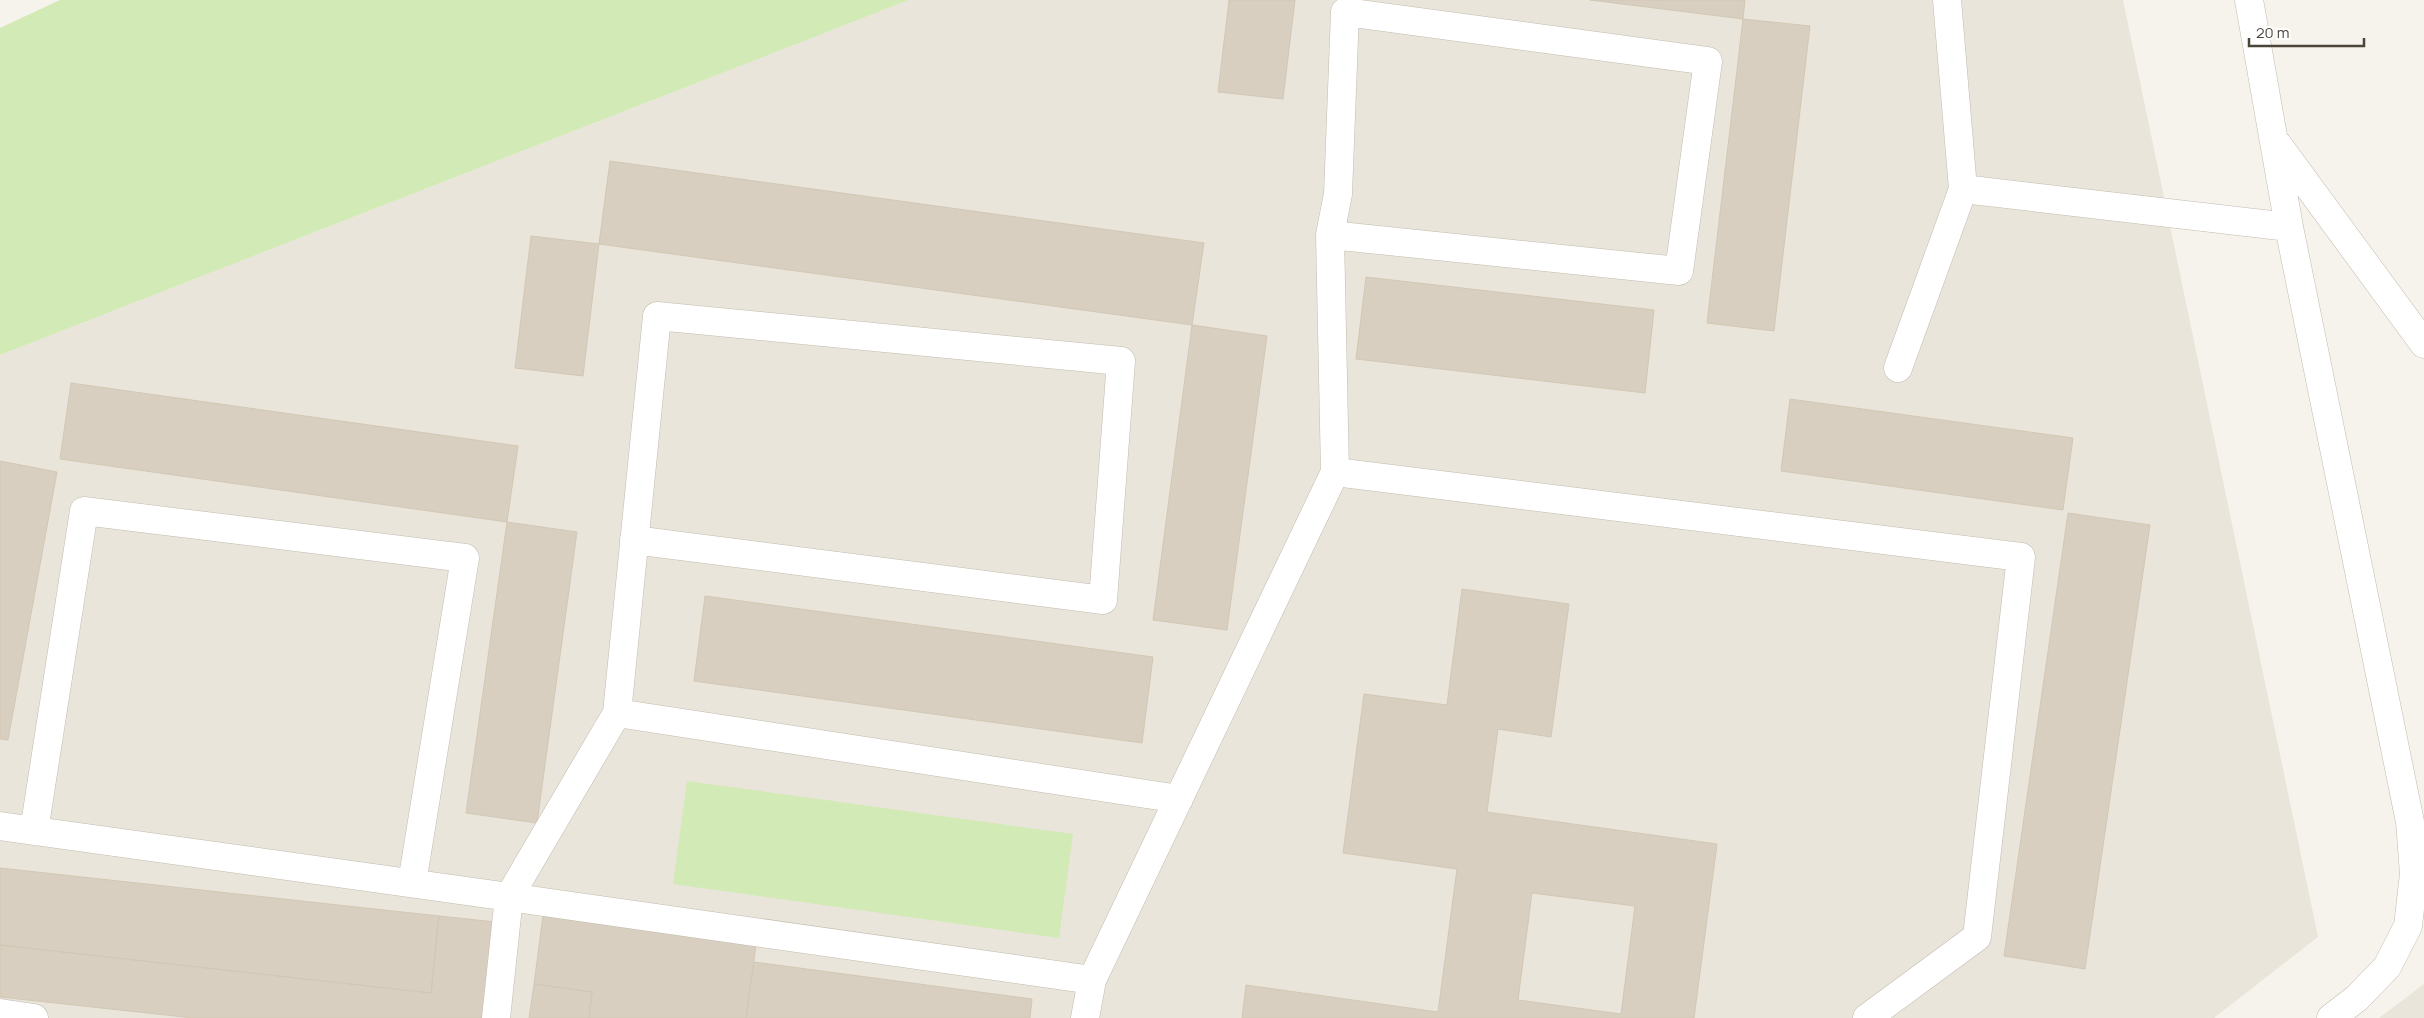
<svg xmlns="http://www.w3.org/2000/svg" width="2424" height="1018" viewBox="0 0 2424 1018" font-family="Manrope,sans-serif">
<rect width="100%" height="100%" fill="#f6f3ec"/>
<path fill="#eae5da" d="M909,0H2123L2318,937L2214,1018H0V355Z
M2424,984V1018H2379Z"/>
<path fill="#d2eab5" d="M60,0H909L0,355V28Z
M687,781L1073,834L1059,938L673,884Z"/>
<path fill="#d8cfc1" stroke="#d3c7b4" fill-rule="evenodd" d="M1229,0H1295L1283,99L1218,92Z
M1590,0H1745L1743,19Z
M1743,19L1810,26L1774,331L1707,323Z
M610,161L1204,243L1192,325L599,244Z
M531,236L599,244L583,376L515,368Z
M1366,277L1654,310L1645,393L1356,359Z
M1192,325L1267,336L1227,630L1153,620Z
M71,383L518,446L507,522L60,459Z
M1790,399L2073,438L2063,510L1781,471Z
M0,461L57,472L8,740L0,739Z
M2068,513L2150,525L2085,969L2004,956Z
M507,522L577,532L537,823L466,813Z
M1462,589L1569,604L1551,737L1498,729L1487,812L1717,844L1694,1018H1242L1246,985L1438,1012L1457,869L1343,853L1364,694L1447,705ZM1532,893L1635,906L1621,1014L1518,1000Z
M705,596L1153,657L1142,743L694,681Z
M0,868L439,916L431,993L0,945Z
M439,916L496,922L486,1018H193L0,997V945L431,993Z
M543,916L756,945L746,1018H589L592,992L534,984Z
M754,962L1032,999L1030,1018H746Z
M534,984L592,992L589,1018H529Z"/>
<g fill="none" stroke-linecap="round" stroke-linejoin="round">
<g stroke="#c2bbae" stroke-width="29">
<path id="minor" d="M1947,0L1963,189
M2249,0L2289,227L2410,822L2414,874L2408,926L2387,967L2357,998L2331,1018
M2278,145L2424,344
M1330,235L1679,271L1708,61L1345,12L1338,194L1330,235L1335,472
M1898,368L1963,189L2289,227
M617,713L657,316L1121,361L1103,600L634,540
M0,826L509,897L617,713L1179,799
M34,831L84,511L465,558L412,883
M1092,980L1335,472L2021,557L1977,937L1867,1018
M0,1013L34,1018
M496,1018L509,897L1092,980L1085,1018"/>
</g>
<use href="#minor" stroke="#fff" stroke-width="28"/>
</g>
<path d="M2249 38v8h115v-8" fill="none" stroke="#4b4439" stroke-width="2.5"/>
<text x="2256" y="38" font-size="15" fill="#4b4439" stroke="#ffffff" stroke-width="4" paint-order="stroke">20 m</text>
</svg>
